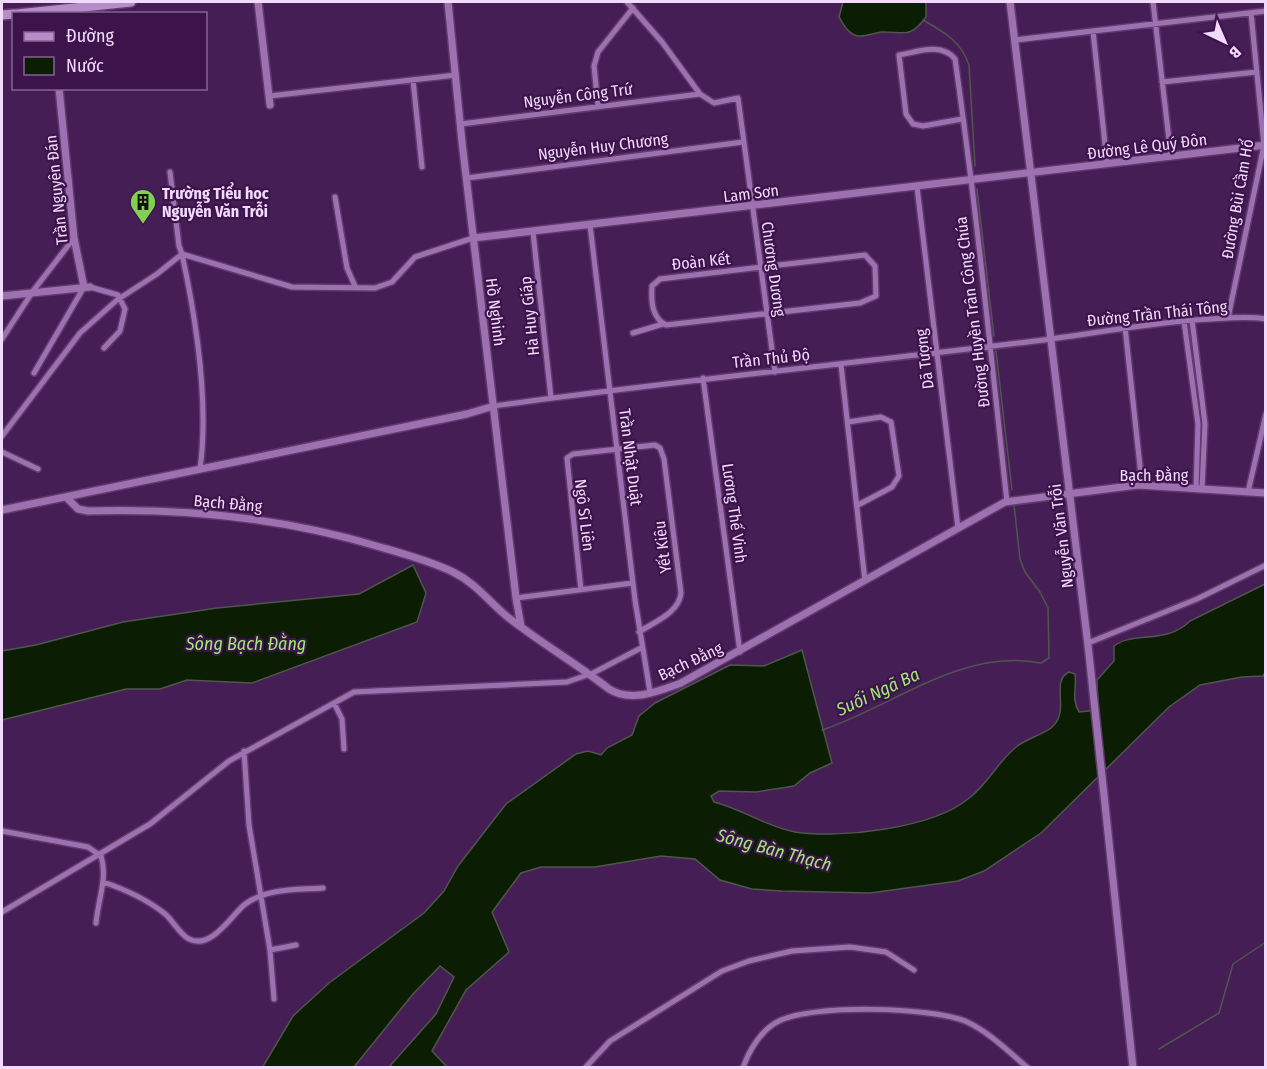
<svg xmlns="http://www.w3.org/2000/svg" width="1267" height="1069" viewBox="0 0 1267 1069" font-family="'Fira Sans Condensed',sans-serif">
<rect width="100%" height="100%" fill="#461e56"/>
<path fill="#0b1d02" stroke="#50564d" stroke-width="1.5" d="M843,2H926V17C909,40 904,31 881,32C874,33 865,37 858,36C848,34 844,25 839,17Z
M413,565L426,593L417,622L252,683L187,680L160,689H126L2,720V651L36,645L123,622L217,608L359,594Z
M1265,584L1266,671L1263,676L1242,677L1200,685L1169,707L1041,833L984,871L958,881L870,893L782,891L752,889L720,880L695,859L661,856L595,867H541L521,873L492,912L509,952L466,990L432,1051L447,1067H389L436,1014L454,977L440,966L413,994L354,1067L262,1068L293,1016L329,983L424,913L444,891L458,866L506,804L576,754L588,751L601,755L607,748L632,735L639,716L655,703L730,665L764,666L802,650L832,763L810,773L794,786L756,792L719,791L711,796L714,802C742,809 767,827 795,832C840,839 933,828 968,799C987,785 997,763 1015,748C1025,739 1040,736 1051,728C1072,711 1049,682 1069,672L1075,674C1077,687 1071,700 1079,712L1098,710L1097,680L1114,661V646C1133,631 1166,645 1190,621Z"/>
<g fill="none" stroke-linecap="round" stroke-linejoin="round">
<path stroke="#50564d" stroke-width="1.5" d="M923,20C944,32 961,41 969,65L975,166
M977,189L994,336
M996,351L1012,490
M822,730C894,706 961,648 1041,663L1049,658L1048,608L1040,592L1025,572L1020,559L1014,505
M1159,1049L1219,1013L1233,964L1266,942"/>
<g stroke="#5f3a6c" stroke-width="8">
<path id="minor" d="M627,2L662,42L700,94L714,103L738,98L775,372
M1153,2L1171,157
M1093,31L1107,163
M1015,40L1266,11
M413,80L422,167
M1162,82L1257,72
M269,96L456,75
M598,106L594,66L598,52L633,8
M962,119L923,126L913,124L906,114L899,55C917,52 941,42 955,59C976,206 991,354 1007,502
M461,124L700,94
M467,178L743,142
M917,187L958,528
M335,197L347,268L355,286
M590,225L635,600L650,692
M533,232L551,398
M865,255L875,266L876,296L860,303L666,325C652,318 651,302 652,286L660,279Z
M90,287L118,295L125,309L120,331L104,348
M1228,318L1264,145L1251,13
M1192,320L1205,424L1202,489
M1184,321L1198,424L1196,489
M1125,327L1142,485
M633,333L663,324
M2,339L33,291L74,238
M841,365L865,581
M34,373L84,287
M703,378L740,652
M494,406C671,381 849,364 1027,342C1088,335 1149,322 1211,319C1229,318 1247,316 1266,319
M848,422L881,417L891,422L899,476L892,487L858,505
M2,436L80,333L117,300L157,274L182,254L179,246L170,172
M2,452L38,469
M200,469C209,404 196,319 182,254L292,287L375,288L392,282L415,257L473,238
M1248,492L1266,414
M581,590L567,458L573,454L655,445L660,448L664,459L681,593C679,613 654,622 639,632
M516,598L633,583
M1088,643L1197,599L1266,565
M334,703L342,719L344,749
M244,751L249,825L270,950L274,999
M2,831L88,847L101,856C108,877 98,900 96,923
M103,882C124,889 146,899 164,913C173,920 179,934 189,939C211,950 231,916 244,905C266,888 296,890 323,888
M2,912L150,824L229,761L354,692L567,682L593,673L641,648
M270,950L296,945
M585,1068L610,1041L722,971L749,961L792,951L850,947L886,952L914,970
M743,1068C749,1050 762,1029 779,1021C812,1004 930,1007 965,1021C988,1031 1009,1052 1028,1068"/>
</g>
<g stroke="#5f3a6c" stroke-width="10">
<path id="tertiary" d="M258,2L270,105
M448,2L462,142L516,598L521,626
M1010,2L1089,654L1133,1068
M59,88L74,238L84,287
M473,238L1266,145
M2,296L90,287
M67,498L78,509L88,511C188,508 284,518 380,547C404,554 430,561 453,572C476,583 490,603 509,618C541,643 577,664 609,689C631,703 659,691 681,683L1005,502L1138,485L1266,493
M2,510L467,414L494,406"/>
</g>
<g stroke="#5f3a6c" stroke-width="12">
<path id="primary" d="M17,14L131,2
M2,15L14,14"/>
</g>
<use href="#minor" stroke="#9d71af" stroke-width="5"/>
<use href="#tertiary" stroke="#9d71af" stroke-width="7"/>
<use href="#primary" stroke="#b78dc9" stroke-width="9"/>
</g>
<defs>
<g id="building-pin" transform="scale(1.35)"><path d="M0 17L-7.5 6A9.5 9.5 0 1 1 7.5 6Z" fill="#81d050" stroke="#3c134b"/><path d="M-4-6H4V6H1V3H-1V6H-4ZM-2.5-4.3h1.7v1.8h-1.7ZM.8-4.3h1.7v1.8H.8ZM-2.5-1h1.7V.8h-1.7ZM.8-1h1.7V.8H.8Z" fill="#111"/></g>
</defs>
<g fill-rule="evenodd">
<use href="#building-pin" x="143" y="202"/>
</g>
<g text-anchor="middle" stroke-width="4.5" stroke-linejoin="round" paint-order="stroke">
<g font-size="16" fill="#f2dafc" stroke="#3c134b">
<text transform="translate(578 95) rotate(-7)" y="6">Nguyễn Công Trứ</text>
<text transform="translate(603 146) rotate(-7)" y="6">Nguyễn Huy Chương</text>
<text transform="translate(1147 146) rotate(-7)" y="6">Đường Lê Quý Đôn</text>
<text transform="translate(56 190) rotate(-96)" y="6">Trần Nguyên Đán</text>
<text transform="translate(751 193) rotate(-7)" y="6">Lam Sơn</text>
<text transform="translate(1237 199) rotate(-80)" y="6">Đường Bùi Cầm Hổ</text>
<text transform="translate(701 261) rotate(-6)" y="6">Đoàn Kết</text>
<text transform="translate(774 269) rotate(82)" y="6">Chương Dương</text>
<text transform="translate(496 312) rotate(83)" y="6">Hồ Nghinh</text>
<text transform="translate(972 312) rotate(-97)" y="6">Đường Huyền Trân Công Chúa</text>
<text transform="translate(1157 313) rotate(-6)" y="6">Đường Trần Thái Tông</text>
<text transform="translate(529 316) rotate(-96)" y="6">Hà Huy Giáp</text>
<text transform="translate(771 358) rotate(-6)" y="6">Trần Thủ Độ</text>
<text transform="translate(924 359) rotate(-97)" y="6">Dã Tượng</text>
<text transform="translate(631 457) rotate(83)" y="6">Trần Nhật Duật</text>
<text x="1154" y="481">Bạch Đằng</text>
<text transform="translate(228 503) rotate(5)" y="6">Bạch Đằng</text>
<text transform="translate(735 513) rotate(82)" y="6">Lương Thế Vinh</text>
<text transform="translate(585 515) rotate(83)" y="6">Ngô Sĩ Liên</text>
<text transform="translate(1061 536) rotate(-97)" y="6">Nguyễn Văn Trỗi</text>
<text transform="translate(662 547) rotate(-97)" y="6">Yết Kiêu</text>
<text transform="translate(690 661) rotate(-25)" y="6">Bạch Đằng</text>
</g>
<g font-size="16" font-weight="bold" fill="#f2dafc" stroke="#3c134b" text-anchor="start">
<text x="162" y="199">Trường Tiểu học<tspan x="162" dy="18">Nguyễn Văn Trỗi</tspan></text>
</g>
<g font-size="18" font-style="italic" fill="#9fea74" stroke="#3c134b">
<text x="246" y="650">Sông Bạch Đằng</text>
<text transform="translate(878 692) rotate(-25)" y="6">Suối Ngã Ba</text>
<text transform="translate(774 850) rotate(15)" y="6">Sông Bàn Thạch</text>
</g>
</g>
<rect width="1267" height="1069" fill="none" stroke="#f2dafc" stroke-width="6"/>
<rect x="12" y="12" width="195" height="78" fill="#3c134b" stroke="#856392" stroke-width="1.5"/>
<rect x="24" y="32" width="30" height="9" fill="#b78dc9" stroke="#856392" stroke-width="1.5"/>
<text x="66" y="42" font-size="18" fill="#f2dafc">Đường</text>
<rect x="24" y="57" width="30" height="18" fill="#0b1d02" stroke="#856392" stroke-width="1.5"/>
<text x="66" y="72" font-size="18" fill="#f2dafc">Nước</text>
<g transform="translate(1225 42) rotate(136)" stroke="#3c134b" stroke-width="4.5" paint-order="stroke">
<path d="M0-4.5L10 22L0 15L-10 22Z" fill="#f2dafc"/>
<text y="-9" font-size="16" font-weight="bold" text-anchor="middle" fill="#f2dafc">B</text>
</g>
</svg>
